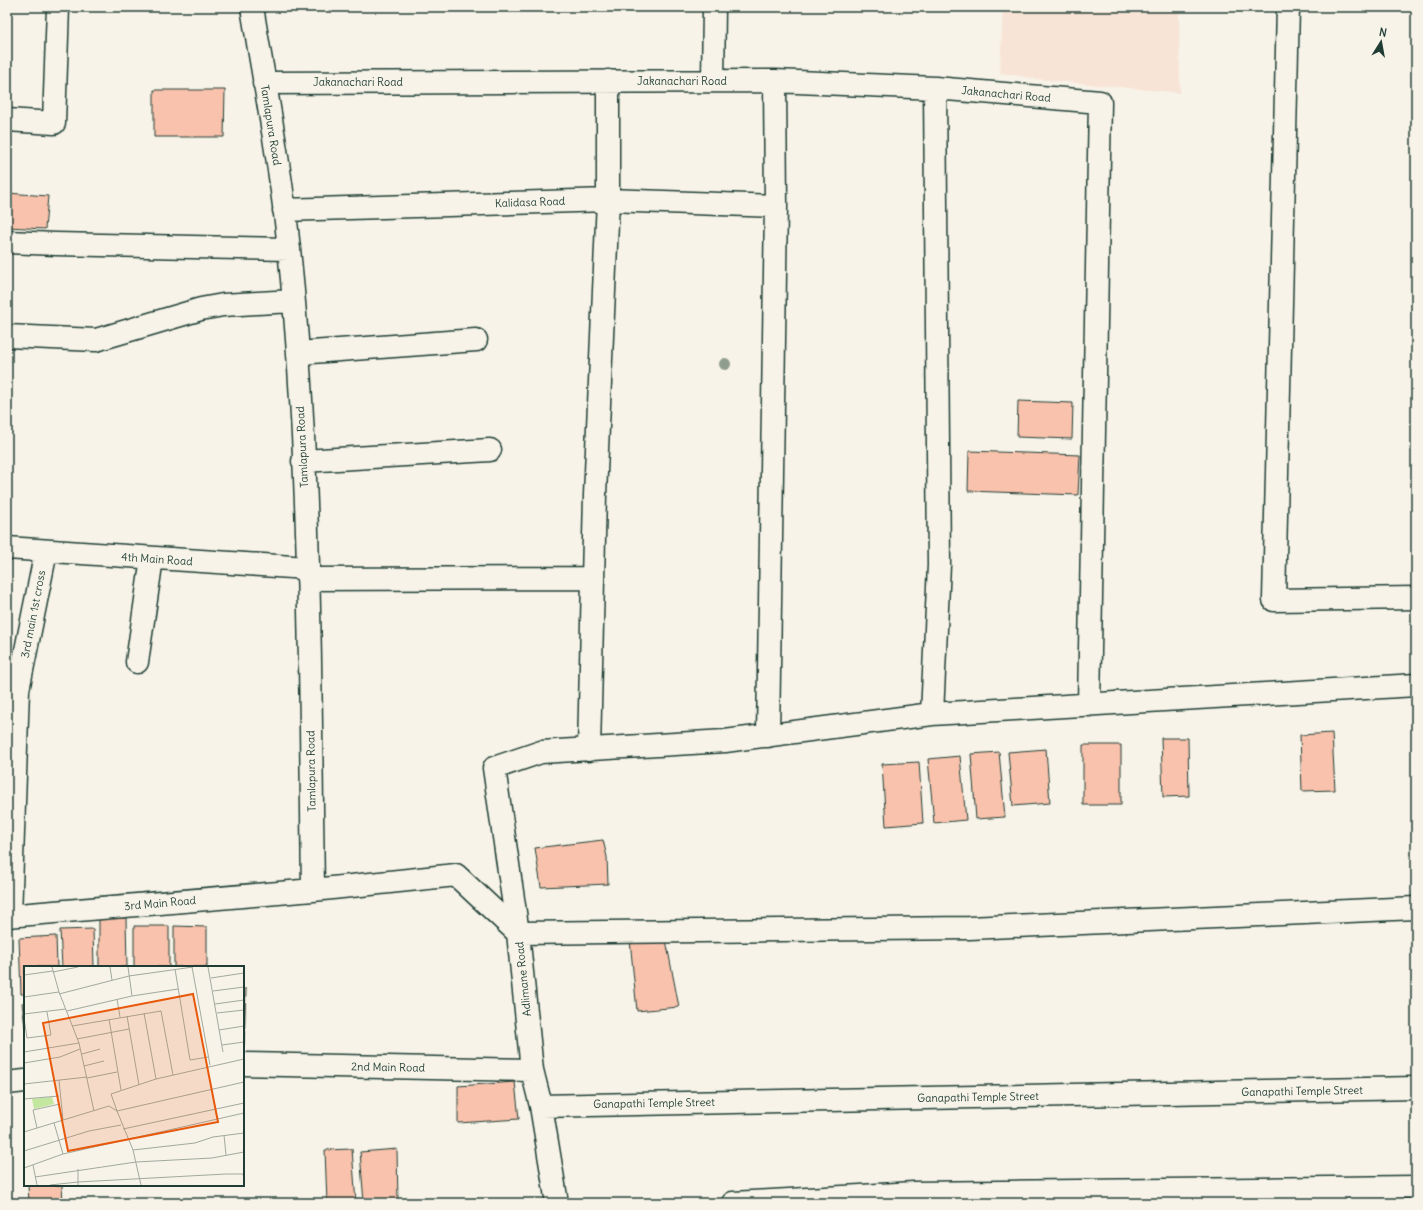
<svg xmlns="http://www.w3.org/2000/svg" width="1423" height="1210" viewBox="0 0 1423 1210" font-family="Delius,sans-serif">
<rect width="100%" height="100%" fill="#f7f3e8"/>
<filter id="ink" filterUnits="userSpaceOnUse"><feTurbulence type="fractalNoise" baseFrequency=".025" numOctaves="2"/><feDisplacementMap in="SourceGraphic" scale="8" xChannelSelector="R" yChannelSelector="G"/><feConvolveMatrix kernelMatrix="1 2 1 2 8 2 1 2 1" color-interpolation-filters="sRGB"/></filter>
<g filter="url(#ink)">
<path fill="#f8e4d6" d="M1003,7H1179L1180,93L1037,79L1000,73Z"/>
<path fill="#f9c2ac" stroke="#1f3d34" d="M154,90H225L224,137H154Z
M7,193L48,196L45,229L7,227Z
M1018,401L1073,403L1072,439L1017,437Z
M969,451L1080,455L1078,495L968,491Z
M7,639H10L7,658Z
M1332,733L1335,790L1302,791L1300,735Z
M1161,738H1188L1189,796L1163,797Z
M1083,745H1121V805H1083Z
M1046,749L1050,803L1013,806L1008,752Z
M999,752L1005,817L976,819L971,754Z
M960,756L966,820L934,823L928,759Z
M919,762L923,823L886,826L882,764Z
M603,840L607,857L608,884L541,887L535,848Z
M126,918L127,967H99V919Z
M134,926H169V967H134Z
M174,926L207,927V967H174Z
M93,929L94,967H62L60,930Z
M56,936L57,967H25V994H21L19,938Z
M630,940H666L679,1007L637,1011Z
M243,989H246L244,1045H243Z
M25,1002V1027L22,1003Z
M515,1082L519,1119L458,1123V1086Z
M352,1149L356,1203H327L325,1150Z
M397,1149L398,1203H364L360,1152Z
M28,1185H62L63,1203H29Z"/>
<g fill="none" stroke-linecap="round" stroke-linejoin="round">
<g stroke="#1f3d34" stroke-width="25">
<path id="minor" d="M252,7C265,87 281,168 289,249C311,462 310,677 313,890
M1288,7L1274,600L1416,598
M713,81L714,7
M264,83L775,81L935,88L1100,102L1089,705
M7,120L54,123L58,7
M284,210L608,200L776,206
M7,242L56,244L289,249
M7,336L96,340L201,309L223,305L293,301
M298,353L476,340
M303,461L490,450
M7,548L307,568
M308,579L593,578
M137,662L152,558
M1416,685L932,714L725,741L541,752L494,768L518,933L969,928L1416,908
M932,714L939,565L935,88
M768,736L776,206L775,81
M589,750L595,495L608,200V81
M7,916L313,890L456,875L518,933L532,1070L541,1106L557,1203
M10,916L18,690L46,551
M243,1064L532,1070
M7,1083L25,1081
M541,1106L1416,1088
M733,1203L914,1193L1416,1187"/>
</g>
<use href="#minor" stroke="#f7f3e8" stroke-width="22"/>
</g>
<circle fill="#8e9d8e" cx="725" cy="364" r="6"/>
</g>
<g text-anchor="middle" stroke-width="3.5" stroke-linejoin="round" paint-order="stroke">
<g font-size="11" fill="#1f3d34" stroke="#f7f3e8">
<text x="682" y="85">Jakanachari Road</text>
<text x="358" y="86">Jakanachari Road</text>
<text transform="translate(1006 94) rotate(5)" y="4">Jakanachari Road</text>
<text transform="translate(271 125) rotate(81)" y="4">Tamlapura Road</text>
<text transform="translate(530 202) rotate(-2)" y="4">Kalidasa Road</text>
<text transform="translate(302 447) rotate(-93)" y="4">Tamlapura Road</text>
<text transform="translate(157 559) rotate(4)" y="4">4th Main Road</text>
<text transform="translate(33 614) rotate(-79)" y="4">3rd main 1st cross</text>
<text transform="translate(311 771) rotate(-91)" y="4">Tamlapura Road</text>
<text transform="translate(160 903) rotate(-5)" y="4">3rd Main Road</text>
<text transform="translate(523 979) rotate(-96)" y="4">Adlimane Road</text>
<text transform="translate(388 1067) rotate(1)" y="4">2nd Main Road</text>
<text transform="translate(1302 1091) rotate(-1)" y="4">Ganapathi Temple Street</text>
<text transform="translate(978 1097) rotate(-1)" y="4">Ganapathi Temple Street</text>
<text transform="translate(654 1103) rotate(-1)" y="4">Ganapathi Temple Street</text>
</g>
</g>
<g transform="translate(24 966)">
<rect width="220" height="220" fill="#f7f3e8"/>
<path d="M28,131L30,138L10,143L8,133Z" fill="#c4e7a0"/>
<path fill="none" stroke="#a1aaa0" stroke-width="1" d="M28,1L35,26L55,77L70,145M86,1L88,14M104,1L108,30M168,1L186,99M184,1L199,86M151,3L166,94L184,91M29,6L54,1M0,9L29,5M187,12L220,7M189,25L220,21M35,28L105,10L169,1M0,31L35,26M93,33L96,51M191,38L220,34M43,45L108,30L154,23M120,47L132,113M193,47L220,44M0,48L42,43M103,50L115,119M0,52L3,72L27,69L23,46M85,53L97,124M48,60L137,45L149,109M195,64L220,60M53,73L105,63M198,79L220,76M0,86L55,77M58,88L76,83M220,93L132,113L87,128L93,145L220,116M0,97L36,91L56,83M60,100L80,95M63,112L93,106M35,114L39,154M0,118L63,111M0,133L35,130M30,157L39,188M13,162L9,144L36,138M99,163L220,137M0,166L85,140L93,145L109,184L117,219M200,169L202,189M109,184L171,177L189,171L220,167M0,185L65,165L97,159M9,199L13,219M0,202L39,188L220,147M11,211L112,196L188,192L220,186M26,219L54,216V203M54,219V216L202,208H219L220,213"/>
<path fill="#e8590c" fill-opacity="0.15" stroke="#e8590c" stroke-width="2" d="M169,28L194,156L44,185L19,57Z"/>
<rect width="220" height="220" fill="none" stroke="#1f3d34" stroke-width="2"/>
</g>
<rect width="1423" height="1210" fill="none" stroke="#f7f3e8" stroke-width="24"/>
<rect x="12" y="12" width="1399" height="1186" fill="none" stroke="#1f3d34" stroke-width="1.5" filter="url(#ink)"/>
<g transform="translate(1381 42) rotate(11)" stroke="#f7f3e8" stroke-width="3" paint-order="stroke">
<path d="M0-3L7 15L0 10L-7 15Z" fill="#1f3d34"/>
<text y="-6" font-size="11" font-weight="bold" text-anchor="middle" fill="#1f3d34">N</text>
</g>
</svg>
